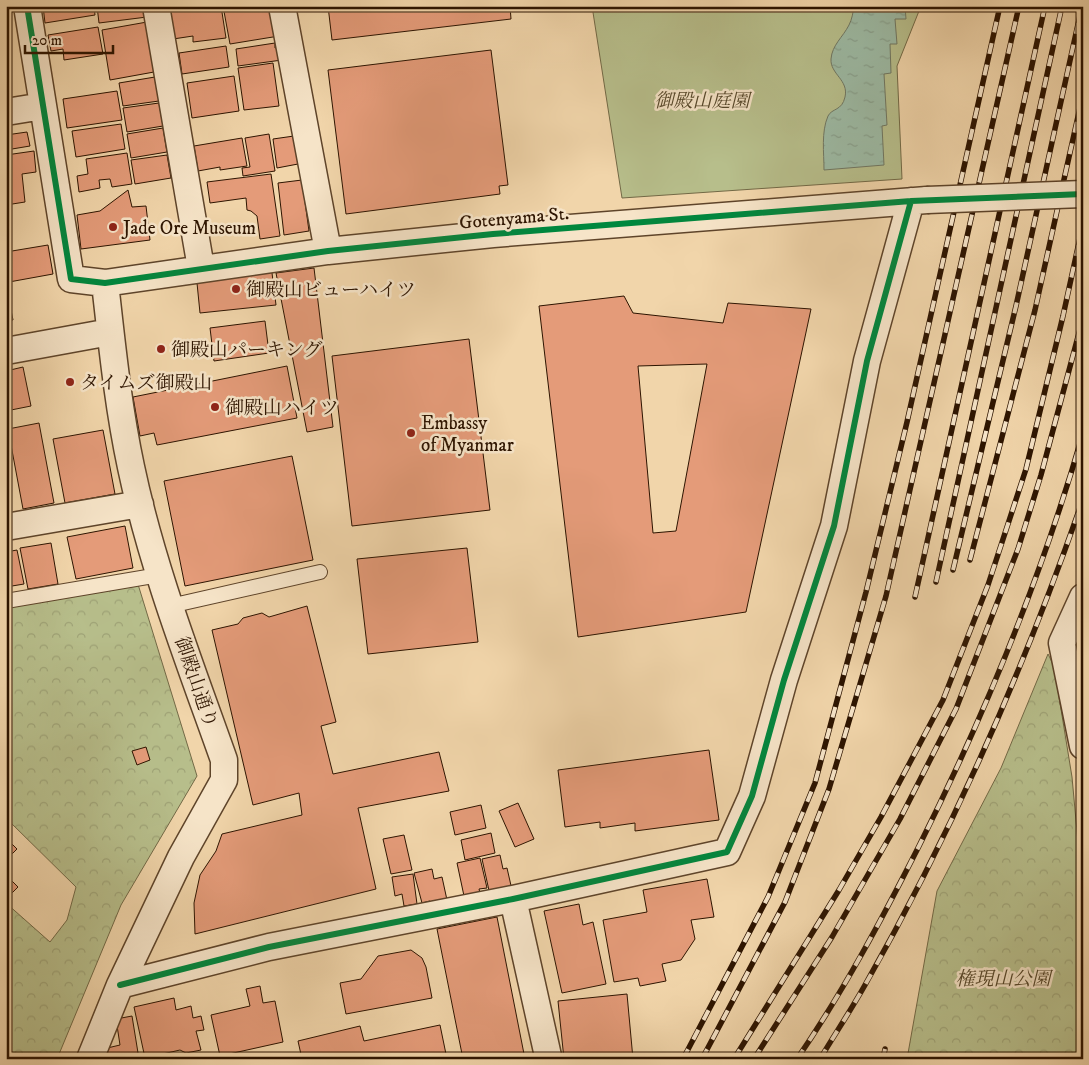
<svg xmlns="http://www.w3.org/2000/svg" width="1089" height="1065" viewBox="0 0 1089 1065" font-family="'IM FELL DW Pica','Noto Serif JP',serif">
<defs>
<pattern id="park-crowns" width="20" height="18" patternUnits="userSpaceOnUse" patternTransform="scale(1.25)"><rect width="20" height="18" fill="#b7be8b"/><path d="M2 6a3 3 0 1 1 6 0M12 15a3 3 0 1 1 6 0" fill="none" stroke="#9ea276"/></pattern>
<pattern id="water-ripples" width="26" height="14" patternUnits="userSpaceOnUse" patternTransform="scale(1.25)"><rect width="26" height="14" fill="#9cb9a3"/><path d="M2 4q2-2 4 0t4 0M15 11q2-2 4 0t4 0" fill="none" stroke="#879e8b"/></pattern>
</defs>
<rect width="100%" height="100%" fill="#f1d5aa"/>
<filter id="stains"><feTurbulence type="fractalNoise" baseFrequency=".004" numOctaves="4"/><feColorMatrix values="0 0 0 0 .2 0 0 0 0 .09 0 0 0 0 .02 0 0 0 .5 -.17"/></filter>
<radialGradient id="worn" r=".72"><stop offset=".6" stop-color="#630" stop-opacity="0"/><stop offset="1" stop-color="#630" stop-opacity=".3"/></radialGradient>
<path fill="url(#park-crowns)" stroke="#726946" d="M137,581L197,776L121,905L57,1059H6V903L50,942L67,920L76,887L10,822L6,826V606Z
M1048,654L1054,666L1072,777L1083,897V1059H907L937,891L1001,768Z"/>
<path fill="#b7be8b" stroke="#726946" d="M592,6H921L897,66L902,179L622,198Z"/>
<path fill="url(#water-ripples)" stroke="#707762" d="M854,6H905L906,19H895L897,44H890L891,73L884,74L887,125L882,126L884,165L824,170C824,153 821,132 828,116C832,108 842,111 845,97C849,80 830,74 831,59C832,45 843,37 849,25C852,19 853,13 854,6Z"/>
<path fill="#e49b79" stroke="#2d1400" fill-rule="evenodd" d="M43,6H94L95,15L45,23Z
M97,6H145L147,17L99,23Z
M210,6H221L226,38L193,42V36L173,39L169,12Z
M223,6H274L279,36L230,44Z
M328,6H510L511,19L332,40Z
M147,22L154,72L110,80L102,30Z
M98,27L103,54L64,60L63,49L51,51L48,35Z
M275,43V48L280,47L282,60L238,66L236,49Z
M226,46L229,67L182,74L179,53Z
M491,50L508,185L499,186L500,194L346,214L328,70Z
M273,63L279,106L244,110L238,68Z
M234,76L239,111L192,118L187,83Z
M155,77L159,101L123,106L119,83Z
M117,91L122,120L67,128L63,99Z
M159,103L163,126L127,132L123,108Z
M121,124L125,149L76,157L72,131Z
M163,128L167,152L131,158L127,134Z
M27,132L30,146L6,150V135Z
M269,134L275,171L243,176L242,168L250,167L245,138Z
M294,136L298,164L277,168L273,139Z
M242,138L247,166L220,170V167L198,171L194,146Z
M34,151L36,172L22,174L25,202L6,205V155Z
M127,153L132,184L112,187L110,179L99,180L100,188L79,192L77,176L88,174L86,159Z
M167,155L171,178L135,184L131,160Z
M271,174L280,236L260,239L257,216L251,211L247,210L246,198L210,203L207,182Z
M302,180L309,231L284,235L278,183Z
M128,190L132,207L146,206L150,240L81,249L77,215L100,211Z
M48,245L53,274L9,282L6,269V252Z
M271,265L276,305L200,313L196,273Z
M314,268L333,427L307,432L276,273Z
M6,285L13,320L6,321Z
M624,296L633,313L723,323L728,303L811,309L746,612L578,637L539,306ZM707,364L676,531L653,533L638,366Z
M265,321L269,353L214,361L210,328Z
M469,339L490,510L352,526L332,356Z
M287,366L297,418L157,445L154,433L140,436L133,397Z
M23,367L31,406L6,411V371Z
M39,423L54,503L23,509L8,429Z
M103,430L115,494L65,503L53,439Z
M292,456L313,560L185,586L164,481Z
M125,526L133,568L76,579L67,537Z
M51,543L58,584L28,589L20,548Z
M467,548L478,642L368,654L357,559Z
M17,550L24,584L6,587V552Z
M307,606L336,722L321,726L333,774L439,752L449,791L358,808L376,889L195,934L194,903L200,875L216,851L222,834L302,815L299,793L253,805L212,630L238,624L243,618L262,613L269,617Z
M146,747L150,760L137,765L132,751Z
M709,750L719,820L635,831V823L600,828V822L565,827L558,770Z
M518,803L534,839L515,847L499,811Z
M481,805L486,828L455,835L450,812Z
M491,833L495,853L465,860L461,840Z
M404,835L412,870L391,874L383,839Z
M6,838L17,849L6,860Z
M500,855L503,869L507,868L512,890L490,895L482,859Z
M480,858L487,888L479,889L480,893L464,896L457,863Z
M432,869L434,879L442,877L447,900L431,904L430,901L422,903L414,873Z
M413,874L417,904L404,906L402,894L395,896L392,877Z
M6,875L18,887L6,899Z
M707,879L714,917L691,920L695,939L681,960L662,964L666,981L640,986L638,978L614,982L603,920L647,912L643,890Z
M579,904L583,925L593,922L606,984L562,993L544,911Z
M497,917L525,1059H463L437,929Z
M411,950L422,958L426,967L432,998L346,1014L340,983L361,979L378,956Z
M260,986L263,1003L275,1001L283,1042L220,1056L211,1015L250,1006L246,989Z
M627,994L633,1059H564L558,1001Z
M174,998L176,1010L191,1006L193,1018L201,1016L204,1030L196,1031L201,1050L186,1053L180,1050L145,1058L134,1007Z
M132,1016L139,1059H105L103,1049L120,1045L116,1019Z
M440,1025L447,1059H302L298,1041L360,1026L364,1041Z"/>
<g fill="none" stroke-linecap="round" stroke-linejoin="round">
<g stroke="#5e442a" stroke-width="16">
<path id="lane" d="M6,601L159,575
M170,606L320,572"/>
</g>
<g stroke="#5e442a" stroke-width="29">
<path id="street" d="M27,6L71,279L105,283L328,251L493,234L927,200
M156,6L201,268
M282,6L328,251
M6,112L43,106
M6,351L110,332
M6,527L140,504
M1083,597L1062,643L1083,746
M513,899L548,1056
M120,985L269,947L513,899L727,852L752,796L784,680L834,526L867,361L911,201
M90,1059L120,985L181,857L224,780V760C190,664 152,567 131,467C118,406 112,345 105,283"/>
</g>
<use href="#lane" stroke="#f6e4c8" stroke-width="14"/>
<use href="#street" stroke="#f6e4c8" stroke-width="26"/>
<g stroke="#2d1400" stroke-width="5.5">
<path id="rail" d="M970,560L1035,310L1083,94
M953,570L1016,306L1082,6
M936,582L1062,6
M915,597L1045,6
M683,1059L768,897L815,783L866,592L907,422L1000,6
M702,1059L785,902L829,789L886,596L1019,6
M734,1059L839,890L881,817L943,700L988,585L1026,469L1063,316L1083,224
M754,1059L832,937L900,819L956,709L1018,549L1041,475L1083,318
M797,1059C843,992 882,919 919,846C985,714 1042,576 1083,433
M820,1059C835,1034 851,1010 865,985C953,830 1025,667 1083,499
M883,1059L885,1049"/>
</g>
<use href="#rail" stroke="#f6e4c8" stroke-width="4" stroke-dasharray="11" stroke-linecap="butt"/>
<g stroke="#5e442a" stroke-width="29" stroke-linecap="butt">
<path id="street-bridge" d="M927,200L1083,194"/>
</g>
<use href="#street-bridge" stroke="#f6e4c8" stroke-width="26"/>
<g stroke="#f6e4c8" stroke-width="9">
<path id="cycleway" d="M27,6L71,279L105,283L328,251L493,234L911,201L1083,194
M120,985L269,947L513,899L727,852L752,796L784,680L834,526L867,361L911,201"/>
</g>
<use href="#cycleway" stroke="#00873e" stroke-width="6"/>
</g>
<g fill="#8f2418" stroke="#f6e4c8" stroke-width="2">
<circle cx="113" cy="227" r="5"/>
<circle cx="236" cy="289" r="5"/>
<circle cx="161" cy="349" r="5"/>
<circle cx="70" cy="382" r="5"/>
<circle cx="215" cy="407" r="5"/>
<circle cx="411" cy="433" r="5"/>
</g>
<g text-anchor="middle" stroke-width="5" stroke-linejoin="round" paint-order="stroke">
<g font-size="19" font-style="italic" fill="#56472a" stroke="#f6e4c8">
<text x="702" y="107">御殿山庭園</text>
<text x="1003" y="985">権現山公園</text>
</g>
<g font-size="19" fill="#2d1400" stroke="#f6e4c8">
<text transform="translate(514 217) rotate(-5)" y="7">Gotenyama St.</text>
<text transform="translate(197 682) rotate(71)" y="7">御殿山通り</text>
</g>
<g font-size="19" fill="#2d1400" stroke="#f6e4c8" text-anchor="start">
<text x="123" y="234">Jade Ore Museum</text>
<text x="246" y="296">御殿山ビューハイツ</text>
<text x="171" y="356">御殿山パーキング</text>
<text x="80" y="389">タイムズ御殿山</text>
<text x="225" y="414">御殿山ハイツ</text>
<text x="421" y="429">Embassy<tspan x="421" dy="22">of Myanmar</tspan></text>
</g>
</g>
<rect width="1089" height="1065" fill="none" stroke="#f1d5aa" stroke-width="25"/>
<rect x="8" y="8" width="1074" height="1050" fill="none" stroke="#2d1400" stroke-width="2.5"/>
<rect x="12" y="12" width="1064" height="1040" fill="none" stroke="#2d1400"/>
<path d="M25 45v8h88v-8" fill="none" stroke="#2d1400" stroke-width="2.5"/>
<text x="32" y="45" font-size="15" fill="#2d1400" stroke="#f6e4c8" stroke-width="4" paint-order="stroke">20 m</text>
<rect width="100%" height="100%" filter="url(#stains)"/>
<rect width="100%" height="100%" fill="url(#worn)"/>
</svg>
